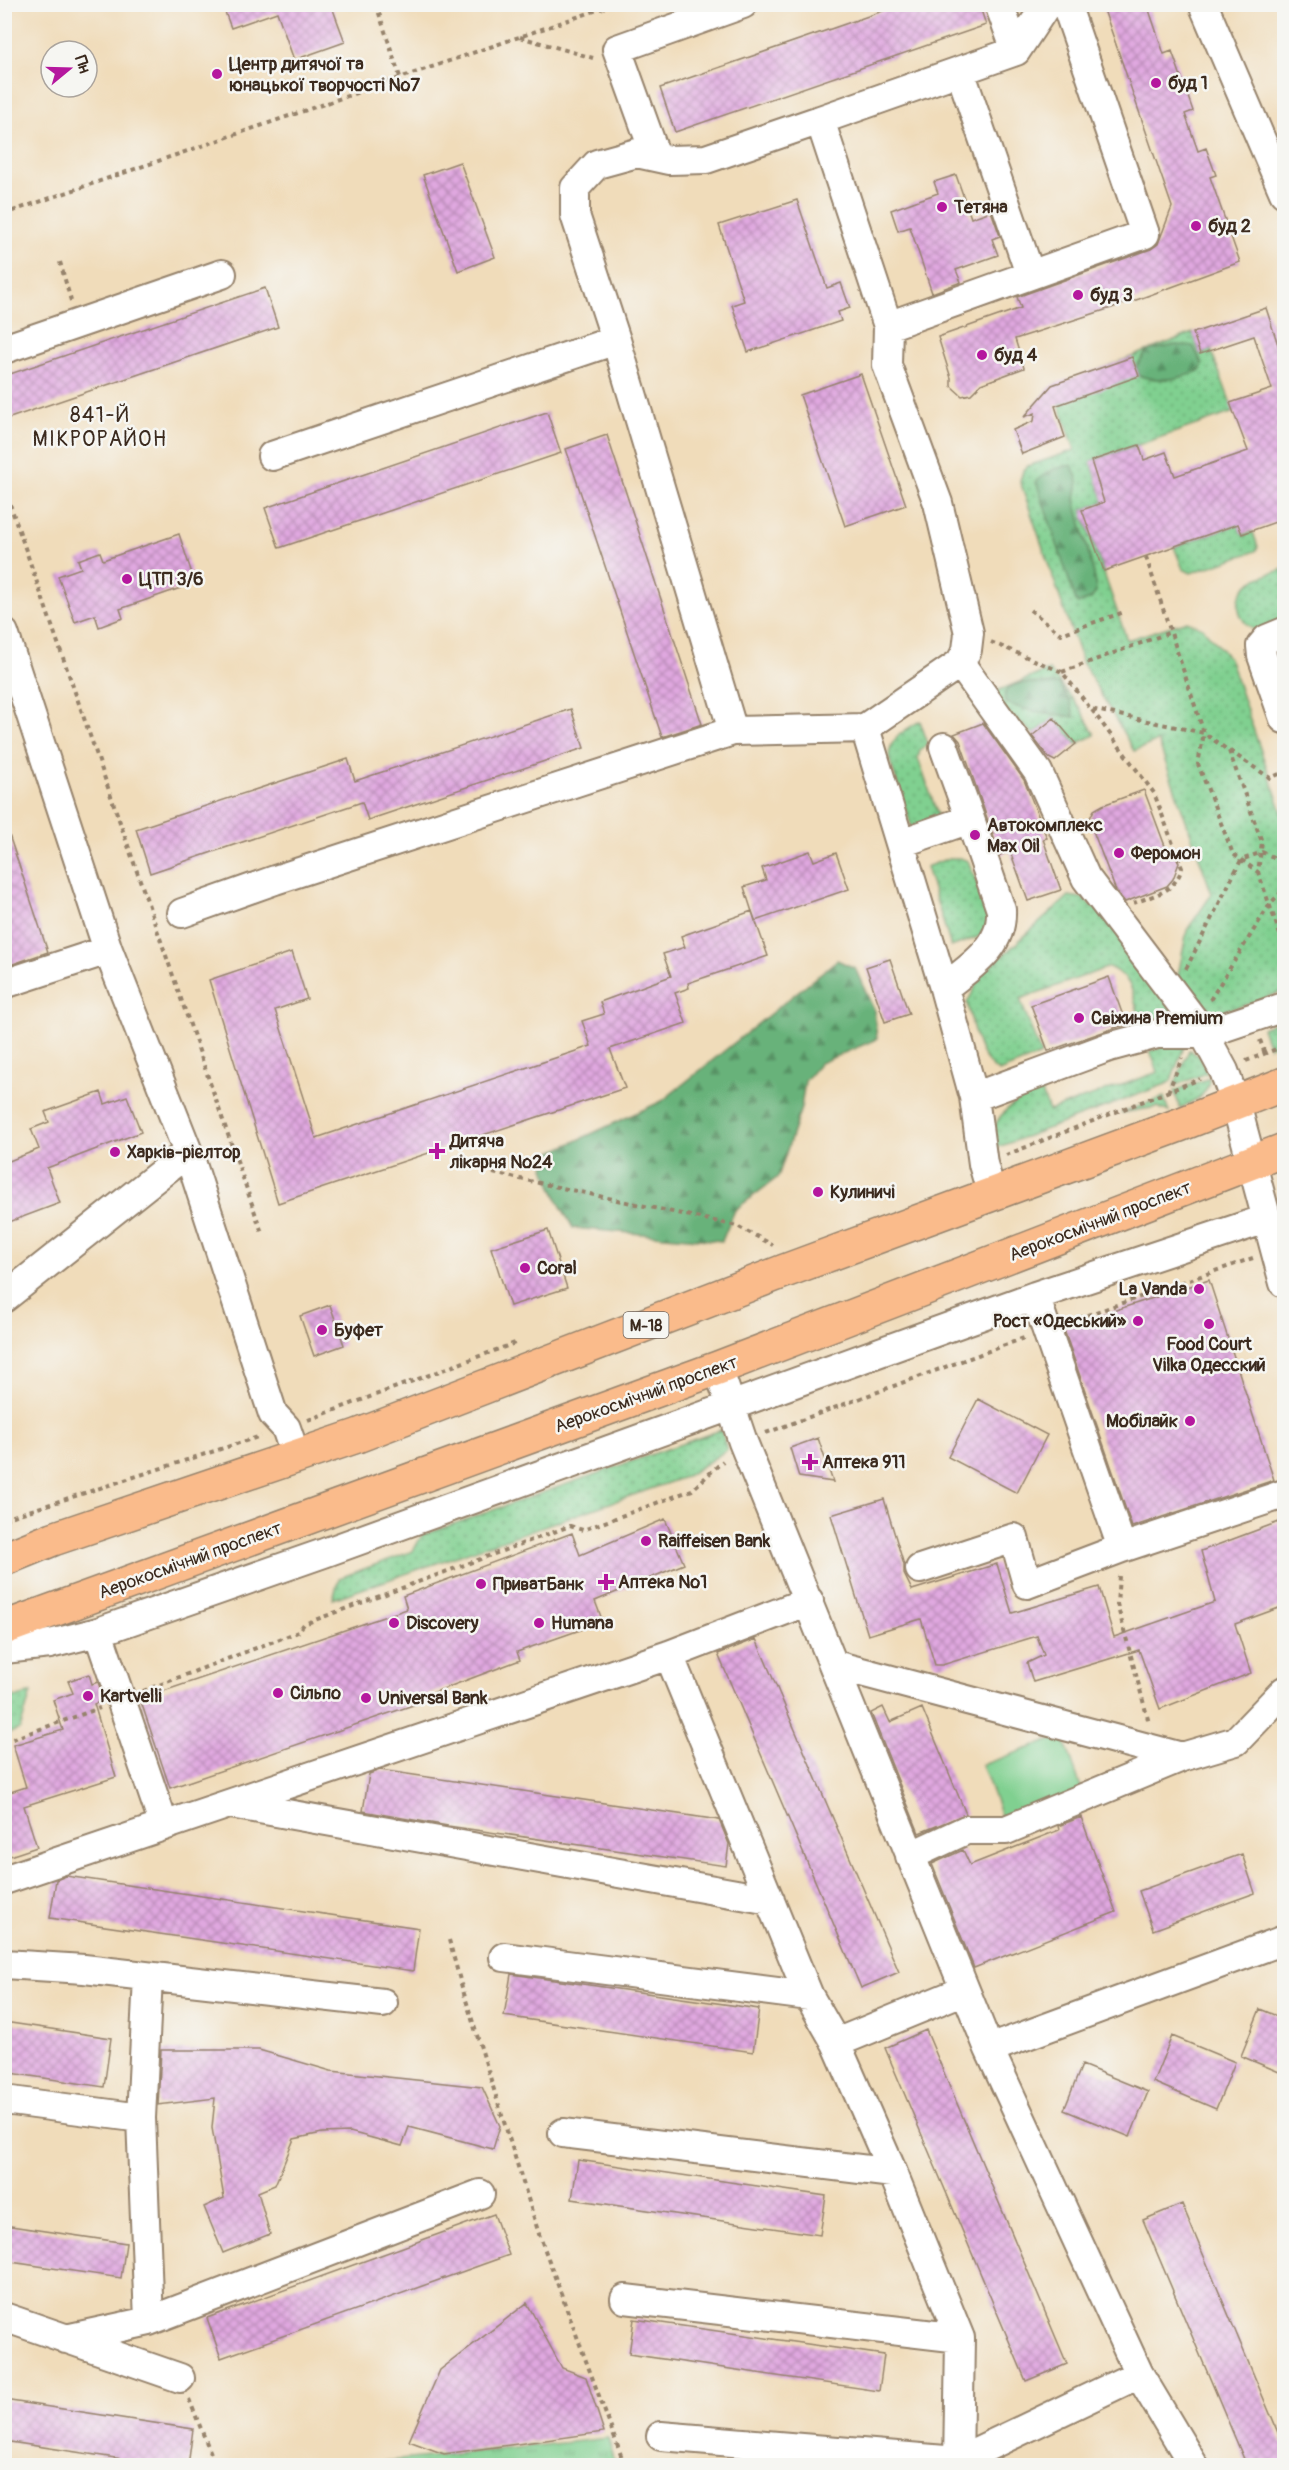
<svg xmlns="http://www.w3.org/2000/svg" width="1289" height="2470" viewBox="0 0 1289 2470" font-family="Pangolin,sans-serif">
<defs>
<pattern id="grass-dots" width="8" height="8" patternUnits="userSpaceOnUse" patternTransform="scale(1.5)"><rect width="8" height="8" fill="#80d090"/><path d="M2 2h.1M6 6h.1" fill="none" stroke="#6aa975" stroke-width="1.8" stroke-linecap="round"/></pattern>
<pattern id="forest-firs" width="22" height="20" patternUnits="userSpaceOnUse" patternTransform="scale(1.5)"><rect width="22" height="20" fill="#68b27a"/><path d="M5 1l3.5 6h-7zM16 11l3.5 6h-7z" fill="#579163"/></pattern>
<pattern id="park-tufts" width="24" height="20" patternUnits="userSpaceOnUse" patternTransform="scale(1.5)"><rect width="24" height="20" fill="#80d090"/><path d="M3 7l-1-3M5 7V3M7 7l1-3M15 17l-1-3M17 17v-4M19 17l1-3" fill="none" stroke="#6aa975"/></pattern>
<pattern id="building-cross-hatch" width="8" height="8" patternUnits="userSpaceOnUse" patternTransform="scale(1.5)"><rect width="8" height="8" fill="#e0a8e0"/><path d="M0 0l8 8M0 8l8-8" fill="none" stroke="#b789b5"/></pattern>
</defs>
<rect width="100%" height="100%" fill="#f6f6f2"/>
<filter id="ink" filterUnits="userSpaceOnUse"><feTurbulence type="fractalNoise" baseFrequency=".0167" numOctaves="2"/><feDisplacementMap in="SourceGraphic" scale="12" xChannelSelector="R" yChannelSelector="G"/><feConvolveMatrix kernelMatrix="1 2 1 2 8 2 1 2 1" color-interpolation-filters="sRGB"/></filter>
<filter id="wash" filterUnits="userSpaceOnUse"><feTurbulence type="fractalNoise" baseFrequency=".008" numOctaves="4" result="noise"/><feDisplacementMap in="SourceGraphic" scale="24" xChannelSelector="R" yChannelSelector="G"/><feGaussianBlur stdDeviation="1.35" result="paint"/><feColorMatrix in="noise" values="0 0 0 0 0 0 0 0 0 0 0 0 0 0 0 0 0 1.4 0 .05"/><feComposite in="paint" operator="in"/></filter>
<g filter="url(#wash)">
<rect width="100%" height="100%" fill="#f0dcba"/>
<path fill="url(#grass-dots)" stroke="#5e7d57" stroke-width="1.5" d="M1193,333L1200,354L1211,350L1234,412L1091,461L1104,502L1082,510L1127,640L1187,621L1203,628L1229,658L1284,818V991C1266,997 1215,1021 1198,1006C1190,1000 1184,988 1177,980L1187,930L1212,894L1158,741L1134,751L1082,662L1020,481L1023,471L1028,466L1075,450L1057,398L1061,384Z
M1238,524L1243,535L1253,532L1258,547L1256,551L1191,573L1183,569L1174,547Z
M1284,569V626C1278,628 1269,633 1262,632C1240,628 1231,603 1246,586C1255,577 1273,573 1284,569Z
M1049,670L1080,708L1095,735L1076,744L1054,718L1034,734L995,703L992,693Z
M920,721L928,744L920,750L918,758L939,819L912,828L889,758C889,737 904,731 920,721Z
M949,858H960L968,861L989,913L985,932L978,937L951,947L926,867Z
M1069,896L1082,898L1107,918L1174,1014L1164,1024C1128,1022 1141,1003 1128,982C1123,974 1116,971 1109,967L1020,999L1041,1055L999,1072C977,1060 973,1025 967,1003L982,974Z
M1284,1019V1040L1269,1047L1262,1028Z
M1172,1045L1184,1047L1171,1081L1166,1084L996,1148C995,1144 994,1138 994,1134C994,1112 1023,1097 1041,1090L1049,1111L1158,1072L1150,1051Z
M1189,1050L1199,1056L1207,1073L1174,1086Z
M1209,1078C1209,1096 1193,1101 1180,1108L1174,1091Z
M1164,1097L1169,1112L1157,1107L1121,1113Z
M721,1430L727,1450L685,1477L333,1599L339,1578L413,1551L422,1535Z
M31,1693L20,1729L5,1735V1697L11,1695L15,1698Z"/>
<path fill="url(#forest-firs)" stroke="#526e4c" stroke-width="1.5" d="M1176,345L1193,346L1202,363L1201,370C1177,380 1164,382 1139,376L1136,367L1147,351Z
M1072,465L1078,481L1075,500L1094,574L1096,592L1091,599L1077,604L1036,481L1054,469Z
M1019,683L1059,684L1071,703L1074,717C1050,712 1027,713 1005,702C1003,689 1008,688 1019,683Z
M837,960L855,968L874,1010L877,1039L820,1063L805,1081L801,1108L778,1177L735,1210L722,1241L573,1228L559,1203L544,1168L550,1153L662,1101Z"/>
<path fill="url(#park-tufts)" stroke="#5e7d57" stroke-width="1.5" d="M608,2438L616,2465H353Z"/>
<path fill="#80d090" stroke="#5e7d57" stroke-width="1.5" d="M1063,1736L1083,1793L1003,1821L982,1765Z"/>
<g id="blocks">
<path fill="url(#building-cross-hatch)" d="M222,4H331L345,42L294,60L277,12L231,28Z
M903,4H979L986,25L675,132L660,88Z
M1102,4H1147L1164,54L1172,51L1193,111L1185,114L1198,151L1206,148L1216,175L1210,177L1240,262L1139,299L1015,339L1024,368L981,384L971,394L962,396L951,386V378L938,337L1021,308L1017,297L1151,249L1158,244L1172,207Z
M460,162L495,257L458,271L423,175Z
M956,175L971,218L991,211L1000,236L992,239L998,255L956,270L961,282L932,293L910,227L898,231L891,210L938,193L934,182Z
M797,200L827,288L841,283L850,308L838,312L841,321L748,352L732,305L744,301L719,225Z
M265,288L278,327L4,420V376Z
M1266,308L1284,363V519L1242,534L1238,524L1104,571L1082,510L1104,502L1091,461L1139,445L1144,460L1166,452L1175,476L1248,451L1230,403L1272,389L1254,336L1200,354L1193,333Z
M1132,357L1139,376L1055,406L1065,437L1022,454L1013,430L1034,421L1035,413L1024,417L1052,385Z
M861,374L906,505L845,526L800,395Z
M547,412L561,453L279,548L265,508Z
M607,435L702,724L662,737L566,449Z
M179,534L195,583L120,609L123,618L99,627L95,615L75,622L58,576L81,568L78,560L100,552L103,560Z
M571,709L584,748L368,820L362,802L150,873L136,829L348,759L355,781Z
M1054,718L1076,744L1055,761L1049,758L1032,736Z
M983,723L1024,780L1047,838L1043,839L1061,890L1028,901L1010,851L1000,855L960,741L954,734Z
M1144,790L1168,854L1175,852L1179,863L1173,879L1167,886L1125,902L1116,891L1090,823V818L1094,810L1103,805Z
M4,832H8L48,952L10,965L4,949Z
M810,851L814,861L836,853L849,889L755,921L744,887L766,880L762,868Z
M752,911L768,956L688,983L689,988L675,993L686,1023L610,1049L625,1088L278,1203L209,980L292,952L307,999L275,1010L316,1138L591,1046L582,1021L604,1014L600,1002L671,976L663,954L685,947L681,936Z
M890,959L909,1014L885,1022L866,967Z
M1109,977L1126,1024L1048,1051L1031,1005Z
M101,1092L105,1104L127,1096L141,1132L47,1168L60,1203L4,1224V1163L39,1149L31,1129L49,1122L45,1112Z
M548,1230L567,1288L510,1306L491,1248Z
M1209,1280L1274,1480L1132,1527L1063,1327Z
M330,1305L344,1345L314,1356L300,1316Z
M978,1399L1047,1435L1017,1493L948,1457Z
M818,1438L833,1482L799,1477L790,1448Z
M884,1499L904,1565V1574L912,1590L997,1564L1012,1613L1099,1587L1114,1637L1215,1602L1201,1551L1284,1520V1606L1235,1624L1251,1673L1160,1709L1139,1650L1033,1682L1027,1663L1044,1655L1037,1636L942,1665H935L921,1619L868,1635L831,1515Z
M665,1519L684,1564L595,1601L603,1622L517,1652L520,1660L427,1695L428,1700L170,1788L140,1699L407,1609L403,1596L572,1533L580,1555Z
M756,1639L899,1972L861,1988L718,1654Z
M89,1674L92,1684L98,1682L104,1700L94,1704L116,1777L24,1806L37,1847L4,1858V1794L26,1787L13,1745L63,1730L53,1700L73,1693L68,1681Z
M883,1707L890,1722L922,1708L966,1814L919,1833L871,1713Z
M380,1770L719,1820L729,1844L726,1866L448,1826L363,1811L369,1774Z
M1081,1817L1116,1912L974,1968L932,1864L963,1850L970,1865L1059,1830L1058,1826Z
M1242,1854L1255,1893L1153,1930L1139,1891Z
M66,1876L419,1928L413,1971L50,1918L56,1880Z
M511,1974L759,2009L753,2052L504,2016Z
M1260,2009L1284,2019V2074L1241,2056Z
M4,2022L111,2038L104,2087L4,2072Z
M926,2030L1067,2364L1026,2381L885,2048Z
M1172,2036L1235,2062L1216,2109L1153,2082Z
M161,2050H259L331,2071L482,2087L500,2126L493,2149L409,2127L402,2146L350,2132L322,2133L294,2139L275,2185L258,2192L270,2234L223,2253L204,2207L224,2198L212,2128L215,2098L158,2105Z
M1082,2065L1148,2092L1130,2137L1064,2110Z
M578,2160L826,2196L820,2235L572,2199Z
M1182,2204L1284,2447V2466H1247L1143,2220Z
M494,2214L509,2255L221,2358L207,2318Z
M4,2225L126,2243L121,2278L4,2261Z
M527,2303L562,2368L586,2377L604,2432L444,2454L409,2441L440,2370Z
M634,2319L884,2355L879,2391L629,2354Z
M4,2400L193,2429L188,2466H168L4,2441Z"/>
</g>
</g>
<g filter="url(#ink)">
<use href="#blocks" fill-opacity="0" stroke="#96836c" stroke-width="1.5"/>
<g fill="none" stroke-linecap="round" stroke-linejoin="round">
<g stroke="#96836c" stroke-width="32">
<path id="minor" d="M999,4L1016,51
M1203,4L1284,193
M960,71L1030,274
M656,157L617,49L743,4
M888,326L1145,234L1066,4
M616,340L575,215V188L597,164L637,153L669,160L706,159L820,120
M4,349L222,274
M272,456L616,340L733,731
M1284,632L1267,639L1261,646L1262,656L1284,719
M4,633L108,950L188,1152L273,1414L286,1428L296,1457
M960,663L1038,772L1086,878L1204,1034L1224,1071L1236,1104L1284,1283
M944,747L970,819
M901,843L970,819L1001,910C1003,948 971,966 944,988
M182,913L275,880L733,731L865,728
M4,984L108,950
M974,1097L1109,1047L1157,1034H1204L1284,1007
M992,1195L983,1164L974,1097L944,988L865,728L960,663L967,650L969,633L938,503L887,365L888,326L820,120L1016,51L1047,4
M1035,1296L1122,1548L1284,1494
M4,1298L188,1152
M718,1368L743,1442L989,2049L1284,1940
M920,1569L1014,1538L1027,1584L1122,1548
M98,1632L164,1826
M4,1649L50,1644L98,1632L324,1553L1035,1296L1266,1219
M669,1655L809,1996L836,2043L893,2173L960,2338L958,2466
M835,1665L1182,1757L1236,1741L1284,1691
M231,1804L770,1900
M910,1856L966,1830H1006L1182,1757
M4,1880L669,1655L809,1601
M504,1957L809,1996
M4,1964L84,1969L383,2003
M836,2043L965,1990
M989,2049L1139,2374L1194,2466
M4,2100L141,2118L149,2321
M141,2118L148,1977
M563,2133L893,2173
M625,2299L960,2338
M4,2317L180,2378
M66,2339L149,2321L480,2194
M661,2436L957,2461L1139,2374"/>
</g>
<g stroke="#96836c" stroke-width="36">
<path id="major" d="M4,1559L53,1539L357,1436L782,1272L1179,1125L1284,1084
M4,1628L718,1368L1284,1150"/>
</g>
<path stroke="#96836c" stroke-width="4" stroke-dasharray="4.5 4.5" stroke-linecap="butt" d="M376,4L400,77
M520,37L593,58
M4,214L615,4
M60,262L71,301
M4,487L262,1233
M1146,557L1204,733L1229,751L1262,842L1258,872L1284,946
M1030,610L1061,634L1124,612
M991,642L1062,672L1091,709L1204,733L1198,764L1233,854L1258,872
M1062,672L1171,632
M1092,710L1154,793L1182,868C1174,893 1156,894 1134,903
M1230,751L1270,778L1284,772
M1186,969L1241,860L1262,852L1284,862
M1210,1000L1270,904L1284,889
M1260,1040L1265,1054
M1246,1061L1284,1046
M1168,1092L1182,1058
M1006,1155L1200,1079
M493,1173L737,1226L773,1245
M1070,1321L1253,1258
M308,1420L515,1343
M766,1433L1024,1338
M4,1519L261,1436
M1119,1576L1117,1604L1149,1723
M143,1691L298,1632L304,1624L570,1526L583,1530L692,1490L723,1461
M4,1742L100,1708
M449,1940L461,1984L539,2234L625,2466
M189,2399L216,2466"/>
<use href="#minor" stroke="#fff" stroke-width="28"/>
<use href="#major" stroke="#fabb8b" stroke-width="33"/>
</g>
</g>
<g fill="#b5179e" stroke="#f6f6f2" stroke-width="2">
<circle cx="217" cy="74" r="6"/>
<circle cx="1156" cy="83" r="6"/>
<circle cx="942" cy="207" r="6"/>
<circle cx="1196" cy="226" r="6"/>
<circle cx="1078" cy="295" r="6"/>
<circle cx="982" cy="355" r="6"/>
<circle cx="127" cy="579" r="6"/>
<circle cx="975" cy="835" r="6"/>
<circle cx="1119" cy="853" r="6"/>
<circle cx="1079" cy="1018" r="6"/>
<path d="M434 1142h6v6h6v6h-6v6h-6v-6h-6v-6h6z"/>
<circle cx="115" cy="1152" r="6"/>
<circle cx="818" cy="1192" r="6"/>
<circle cx="525" cy="1268" r="6"/>
<circle cx="1199" cy="1289" r="6"/>
<circle cx="1138" cy="1321" r="6"/>
<circle cx="1209" cy="1324" r="6"/>
<circle cx="322" cy="1330" r="6"/>
<circle cx="1190" cy="1421" r="6"/>
<path d="M807 1453h6v6h6v6h-6v6h-6v-6h-6v-6h6z"/>
<circle cx="646" cy="1541" r="6"/>
<path d="M603 1573h6v6h6v6h-6v6h-6v-6h-6v-6h6z"/>
<circle cx="481" cy="1584" r="6"/>
<circle cx="394" cy="1623" r="6"/>
<circle cx="539" cy="1623" r="6"/>
<circle cx="278" cy="1693" r="6"/>
<circle cx="88" cy="1696" r="6"/>
<circle cx="366" cy="1698" r="6"/>
</g>
<g text-anchor="middle" stroke-width="5" stroke-linejoin="round" paint-order="stroke">
<rect fill="#f6f6f2" stroke="#73675e" stroke-width="1.5" x="623.5" y="1312" width="45" height="26" rx="4.5"/>
<g font-size="16" font-weight="bold" fill="#3b2a1e">
<text x="646" y="1331">М-18</text>
</g>
<g font-size="18" font-weight="bold" fill="#3b2a1e" stroke="#f6f6f2" text-anchor="start">
<text x="229" y="70">Центр дитячої та<tspan x="229" dy="21">юнацької творчості №7</tspan></text>
<text x="1168" y="89">буд 1</text>
<text x="954" y="213">Тетяна</text>
<text x="1208" y="232">буд 2</text>
<text x="1090" y="301">буд 3</text>
<text x="994" y="361">буд 4</text>
<text x="139" y="585">ЦТП 3/6</text>
<text x="987" y="831">Автокомплекс<tspan x="987" dy="21">Max Oil</tspan></text>
<text x="1131" y="859">Феромон</text>
<text x="1091" y="1024">Свіжина Premium</text>
<text x="450" y="1147">Дитяча<tspan x="450" dy="21">лікарня №24</tspan></text>
<text x="127" y="1158">Харків-рієлтор</text>
<text x="830" y="1198">Кулиничі</text>
<text x="537" y="1274">Coral</text>
<text x="1187" y="1295" text-anchor="end">La Vanda</text>
<text x="1126" y="1327" text-anchor="end">Рост «Одеський»</text>
<text x="334" y="1336">Буфет</text>
<text x="1209" y="1350" text-anchor="middle">Food Court<tspan x="1209" dy="21">Vilka Одесский</tspan></text>
<text x="1178" y="1427" text-anchor="end">Мобілайк</text>
<text x="822" y="1468">Аптека 911</text>
<text x="658" y="1547">Raiffeisen Bank</text>
<text x="618" y="1588">Аптека №1</text>
<text x="493" y="1590">ПриватБанк</text>
<text x="406" y="1629">Discovery</text>
<text x="551" y="1629">Humana</text>
<text x="290" y="1699">Сільпо</text>
<text x="100" y="1702">Kartvelli</text>
<text x="378" y="1704">Universal Bank</text>
</g>
<g font-size="18" fill="#3b2a1e" stroke="#f6f6f2">
<text transform="translate(1100 1221) rotate(-21)" y="6">Аерокосмічний проспект</text>
<text transform="translate(646 1394) rotate(-20)" y="6">Аерокосмічний проспект</text>
<text transform="translate(190 1560) rotate(-20)" y="6">Аерокосмічний проспект</text>
</g>
<g font-size="21" letter-spacing="1.5" fill="#3b2a1e" stroke="#f6f6f2">
<text x="100" y="422">841-Й<tspan x="100" dy="24">МІКРОРАЙОН</tspan></text>
</g>
</g>
<rect width="1289" height="2470" fill="none" stroke="#f6f6f2" stroke-width="24"/>
<g transform="translate(69 69) rotate(71)"><circle r="28" fill="#f6f6f2" stroke="#aba49d" stroke-width="1.5"/>
<path d="M0-4.5L10 22L0 15L-10 22Z" fill="#b5179e"/>
<text y="-9" font-size="16" font-weight="bold" text-anchor="middle" fill="#3b2a1e">Пн</text>
</g>
</svg>
